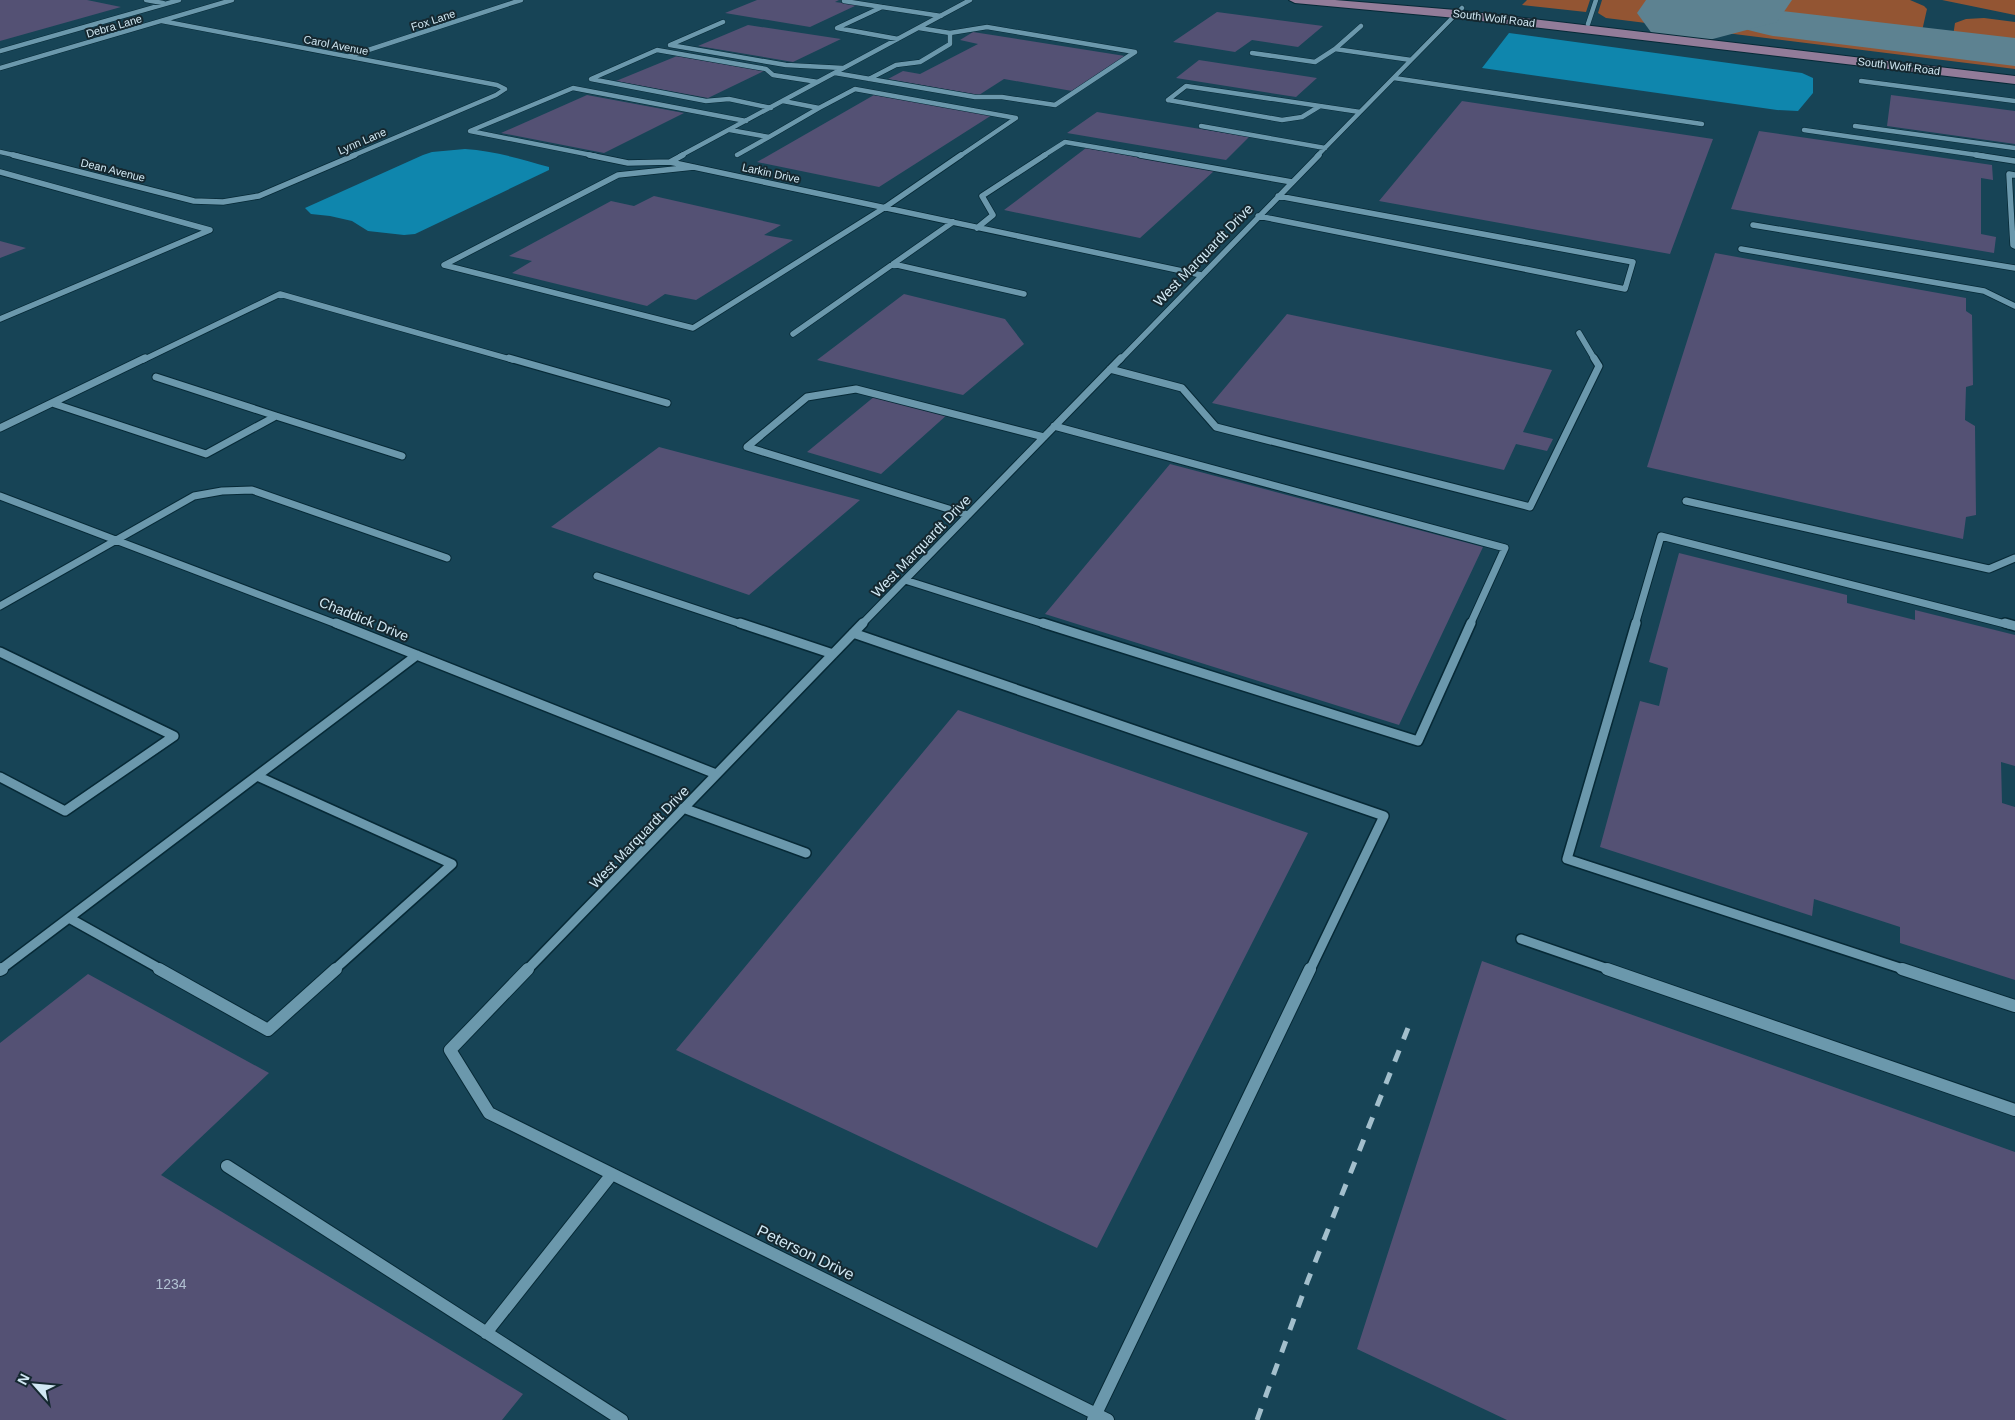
<svg xmlns="http://www.w3.org/2000/svg" width="2015" height="1420" viewBox="0 0 2015 1420" font-family="Arial,sans-serif">
<rect width="100%" height="100%" fill="#174456"/>
<path fill="#935533" d="M1527,0H1590L1586,12L1522,5Z
M1602,0H1697L1669,8L1714,20L2015,56V69L1606,18L1598,13Z
M1788,0H1910L1924,6L1927,9L1922,31C1915,32 1907,34 1899,33C1875,32 1783,23 1766,10V7Z
M1942,0H2015V15Z
M1984,18L2015,22V47L1970,42L1953,36L1955,23L1966,19Z"/>
<path fill="#0f86ad" d="M1509,33L1802,73L1813,78V93L1798,111L1777,110L1482,68Z
M465,149C494,151 521,159 549,167V170L415,234L404,235L368,231L352,221L330,216L311,214L305,208L423,155L432,152Z"/>
<g fill="none" stroke-linecap="round" stroke-linejoin="round">
<path fill="#5d8291" fill-rule="evenodd" d="M1721,0H1768L1764,7L1773,10L2015,38V66L1773,36C1749,30 1731,29 1716,7Z"/>
<path fill="#5d8291" fill-rule="evenodd" d="M1646,0H1792L1777,22L1690,45L1653,35L1637,13Z"/>
</g>
<path fill="#545174" d="M0,0H87L121,7L0,41Z
M757,0H839L835,2L857,5L810,27L725,13Z
M1217,12L1323,26L1298,47L1252,40L1235,52L1173,42Z
M748,25L841,39L793,62L698,46Z
M973,32L1125,56L1072,91L1004,79L979,95L888,79L903,71L920,74L978,44L960,40Z
M677,56L764,71L708,98L616,81Z
M1199,60L1317,78L1296,97L1176,78Z
M587,95L684,113L604,153L501,133Z
M874,95L992,115L879,187L757,162Z
M1891,95L2015,111V144L1887,126Z
M1462,101L1713,139L1670,254L1379,201Z
M1097,112L1249,137L1226,160L1067,133Z
M1759,131L1992,165L1993,180L1981,178V234L1996,237L1994,253L1731,209Z
M1086,148L1214,171L1140,238L1004,210Z
M654,196L781,225L764,235L793,240L696,300L665,294L647,306L512,273L532,261L509,256L611,201L634,206Z
M0,241L26,248L0,258Z
M1715,253L1966,298V311L1972,315L1973,385L1966,387L1965,420L1975,426L1976,515L1966,517L1963,539L1647,467Z
M904,294L1005,319L1024,344L963,395L817,360Z
M1287,314L1552,370L1523,432L1553,439L1547,451L1516,444L1504,470L1212,403Z
M875,396L948,414L881,474L807,452Z
M659,447L860,500L749,595L551,527Z
M1170,464L1483,547L1399,725L1045,614Z
M1679,553L1847,595V603L1915,620V610L2015,635V766L2001,762L2002,803L2015,807V980L1900,943V927L1814,899L1812,916L1600,847L1640,701L1659,706L1668,668L1649,662Z
M958,710L1308,833L1097,1248L676,1050Z
M1482,961L2015,1152V1420H1507L1357,1349Z
M88,974L269,1073L161,1175L523,1394L502,1420H0V1043Z"/>
<g fill="none" stroke-linecap="round" stroke-linejoin="round">
<g stroke="#062936" stroke-width="5.5">
<path id="minor-far4" d="M146,0L163,3
M844,1L882,7
M162,21L497,85L505,89
M723,22L670,45L786,65L843,68
M1588,24L1596,0
M1361,26L1335,49L1411,60
M898,39L837,28L882,7L941,16
M0,51L179,0
M1252,53L1315,62L1335,49
M350,56L521,0
M0,68L232,0
M835,73L975,97H1002L1055,105L1135,52L987,27L950,33L919,28
M1394,78L1702,124
M869,79L896,65L920,62L950,44V33
M1861,81L2015,101
M1168,100L1186,86L1360,112
M1168,100L1282,120L1302,117L1320,106
M783,101L819,108L855,89L1016,118L960,156
M771,108L729,99L706,101L591,79L657,50L766,69L773,75L818,82
M1201,126L1325,148
M1855,126L2015,148
M730,130L769,137L819,108
M1804,130L1984,156
M0,152L18,156
M737,155L769,137
M352,156L496,95L505,89
M596,156L470,131L573,88L746,121
M680,156L970,0
M1043,156L1065,142L1147,156
M1317,156L1462,8"/>
</g>
<g stroke="#062936" stroke-width="7">
<path id="minor-far3" d="M13,155L194,201L223,202L259,196L355,155
M589,155L628,163L670,162
M683,155L670,162L1201,275
M1140,155L1292,182
M1976,155L2015,161
M694,167L618,175L444,265L693,328L884,208L961,155
M0,172L210,230L0,319
M2015,175L2009,174L2013,245L2015,246
M1258,216L1625,289L1633,262L1278,196
M1753,225L2015,268
M977,228L993,215L982,196L1045,155
M1741,249L1984,291L2015,306
M893,264L1024,294
M1579,333L1595,360
M793,334L953,222
M143,360L280,294L513,360
M1120,360L1319,155"/>
</g>
<g stroke="#062936" stroke-width="9">
<path id="minor-far2" d="M509,358L667,403
M1110,369L1182,388L1216,427L1530,507L1599,366L1594,358
M52,403L206,454L276,416L156,377
M276,416L402,456
M1054,426L1505,548L1470,625
M0,428L145,358
M0,496L339,625
M1686,501L1989,569L2015,558
M968,515L747,447L807,397L856,389L1044,437
M597,576L744,625
M905,580L1047,625
M0,606L194,496L222,491L252,490L447,558
M861,625L1121,358
M1635,625L1661,536L2009,625"/>
</g>
<g stroke="#062936" stroke-width="12">
<path id="minor-far1" d="M336,623L716,774
M740,623L833,654
M1043,623L1418,741L1471,623
M1636,623L1567,859L1906,970
M2005,623L2015,626
M853,633L1384,816L1310,970
M0,652L174,736L65,811L0,777
M257,776L452,864L334,970
M683,808L806,853
M69,918L162,970
M1521,939L1611,970
M0,970L417,655
M527,970L863,623"/>
</g>
<g stroke="#062936" stroke-width="14">
<path id="minor" d="M159,969L268,1030L336,969
M528,969L450,1050L489,1113L1108,1420
M1607,969L2015,1110
M1902,969L2015,1006
M0,970L2,969
M227,1166L622,1420
M486,1333L612,1174
M1093,1420L1310,969"/>
</g>
<g stroke="#062936" stroke-width="2">
<path id="major" d="M1289,0H1335L1456,10L2015,76V84L1456,18L1295,3Z"/>
</g>
<use href="#minor-far4" stroke="#6b98ac" stroke-width="4.5"/>
<use href="#minor-far3" stroke="#6b98ac" stroke-width="5.5"/>
<use href="#minor-far2" stroke="#6b98ac" stroke-width="7"/>
<use href="#minor-far1" stroke="#6b98ac" stroke-width="9"/>
<use href="#minor" stroke="#6b98ac" stroke-width="12"/>
<use href="#major" fill="#927c99" fill-rule="evenodd"/>
<path stroke="#a3bfcc" stroke-width="5" stroke-dasharray="12 12" stroke-linecap="butt" d="M1257,1420L1308,1280L1410,1023"/>
</g>
<g text-anchor="middle" stroke-width="4" stroke-linejoin="round" paint-order="stroke">
<g font-size="11" fill="#d1e8f3" stroke="#152830">
<text transform="translate(1494 18) rotate(7)" y="4">South Wolf Road</text>
<text transform="translate(433 20) rotate(-18)" y="4">Fox Lane</text>
<text transform="translate(114 26) rotate(-16)" y="4">Debra Lane</text>
<text transform="translate(336 45) rotate(11)" y="4">Carol Avenue</text>
<text transform="translate(1899 66) rotate(7)" y="4">South Wolf Road</text>
<text transform="translate(362 141) rotate(-23)" y="4">Lynn Lane</text>
<text transform="translate(113 170) rotate(14)" y="4">Dean Avenue</text>
<text transform="translate(771 173) rotate(12)" y="4">Larkin Drive</text>
</g>
<g font-size="14" fill="#d1e8f3" stroke="#152830">
<text transform="translate(1203 255) rotate(-46)" y="5">West Marquardt Drive</text>
<text transform="translate(921 546) rotate(-46)" y="5">West Marquardt Drive</text>
<text transform="translate(364 619) rotate(22)" y="5">Chaddick Drive</text>
<text transform="translate(639 837) rotate(-46)" y="5">West Marquardt Drive</text>
</g>
<g font-size="14" fill="#b2c2d3">
<text x="171" y="1289">1234</text>
</g>
<g font-size="16" fill="#d1e8f3" stroke="#152830">
<text transform="translate(806 1252) rotate(26)" y="6">Peterson Drive</text>
</g>
</g>
<g transform="translate(35 1385) rotate(297)" stroke="#152830" stroke-width="4" paint-order="stroke">
<path d="M0-4L9 19L0 12L-9 19Z" fill="#d1e8f3"/>
<text y="-8" font-size="14" font-weight="bold" text-anchor="middle" fill="#d1e8f3">N</text>
</g>
</svg>
